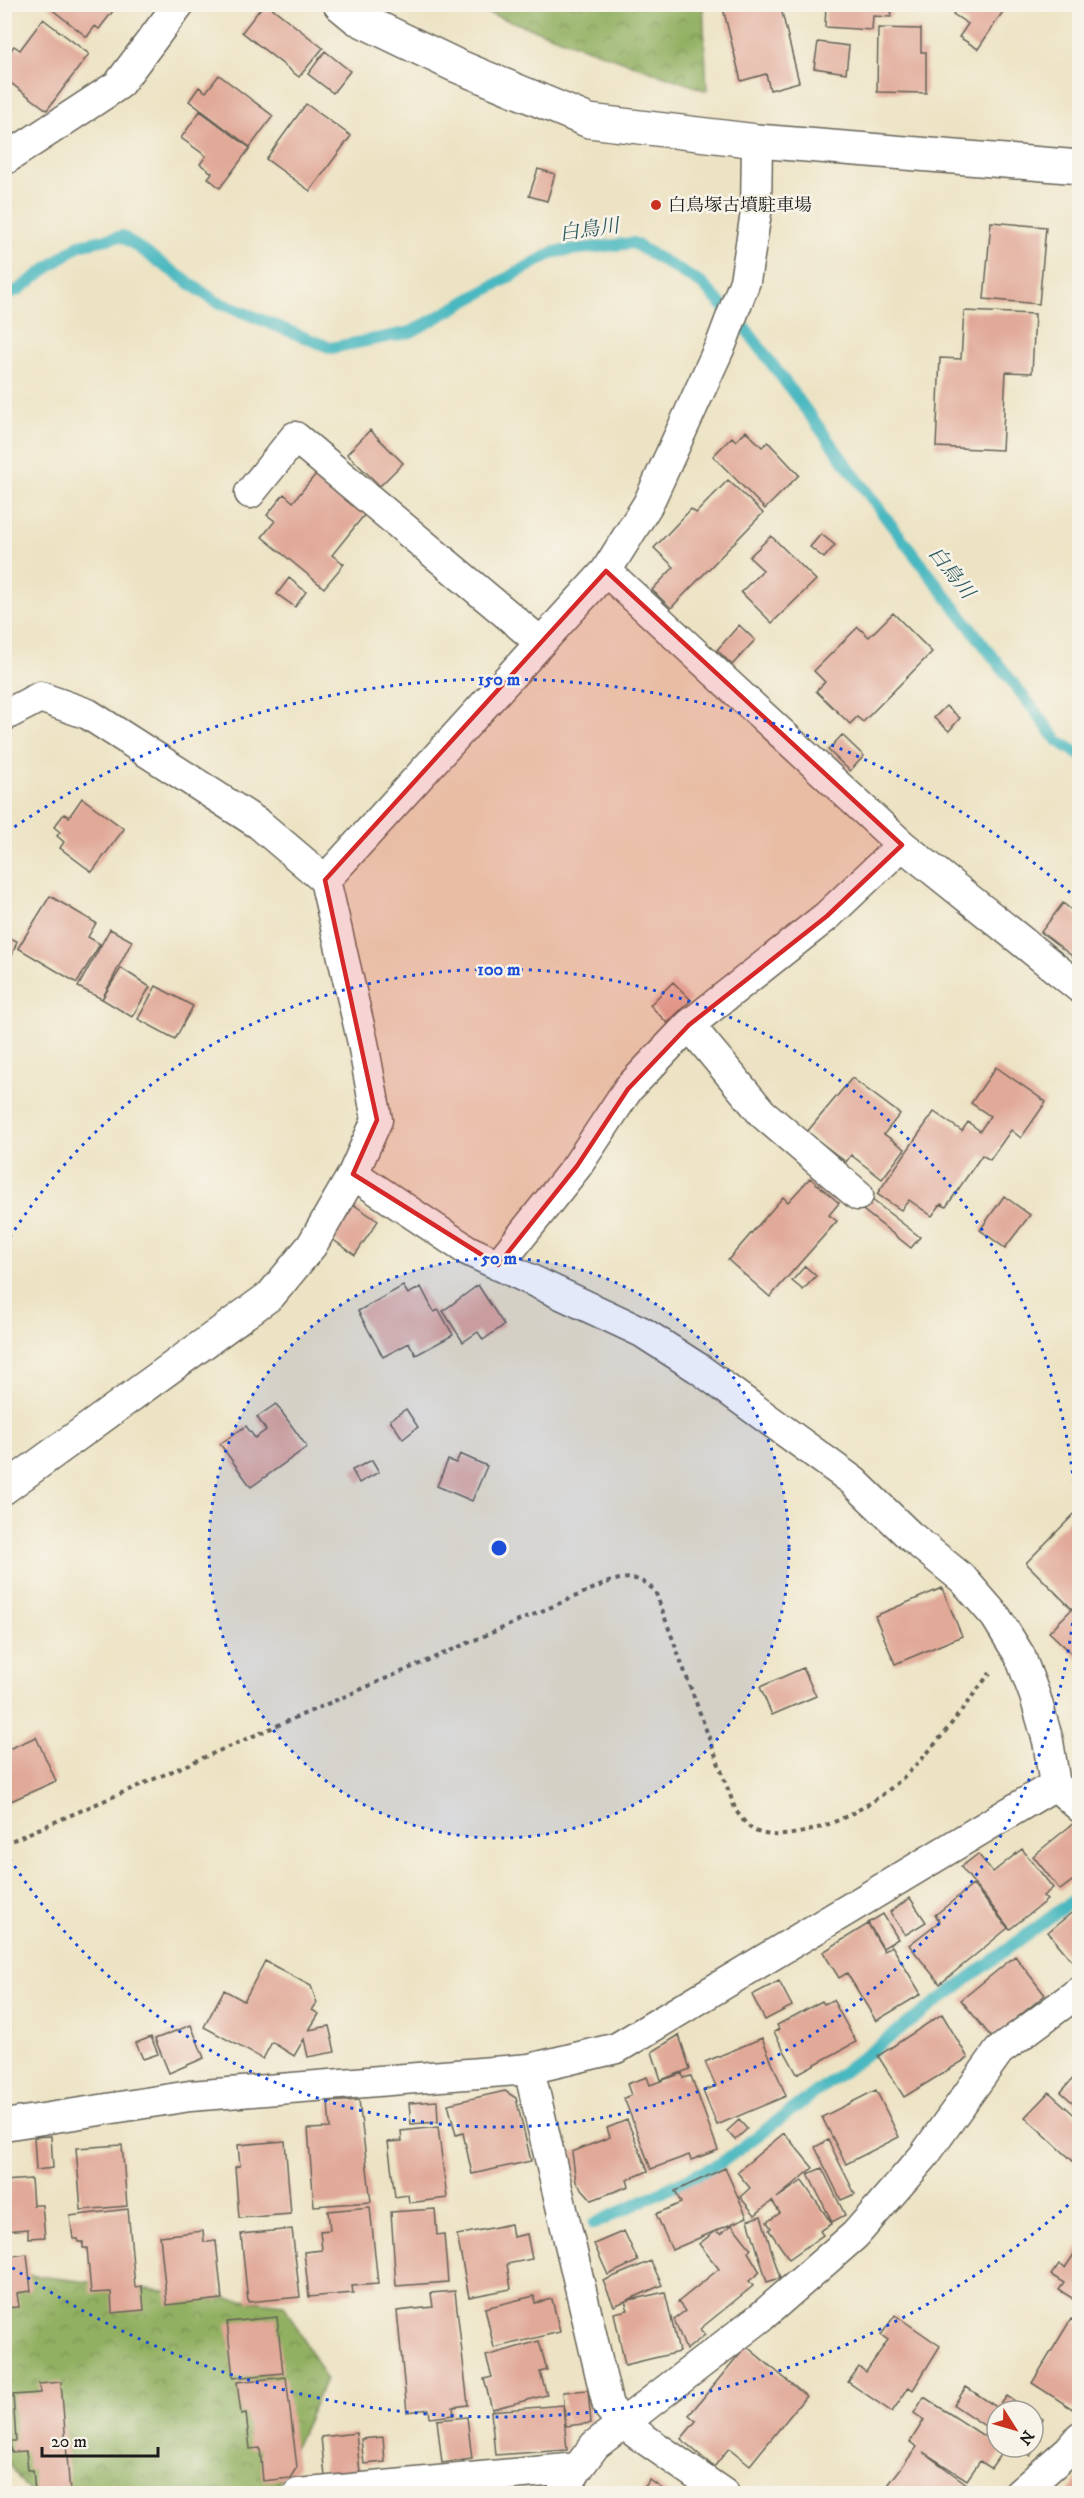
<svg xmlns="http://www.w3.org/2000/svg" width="1084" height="2498" viewBox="0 0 1084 2498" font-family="'IM FELL DW Pica','Noto Serif JP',serif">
<defs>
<pattern id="forest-crowns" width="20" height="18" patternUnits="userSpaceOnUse" patternTransform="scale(1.5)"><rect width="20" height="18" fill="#92b062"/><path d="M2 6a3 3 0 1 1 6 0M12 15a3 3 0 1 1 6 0" fill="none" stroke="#768e50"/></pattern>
</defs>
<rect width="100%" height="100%" fill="#f7f3e8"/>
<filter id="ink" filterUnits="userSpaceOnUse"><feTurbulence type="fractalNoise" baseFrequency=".0167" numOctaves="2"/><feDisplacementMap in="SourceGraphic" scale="12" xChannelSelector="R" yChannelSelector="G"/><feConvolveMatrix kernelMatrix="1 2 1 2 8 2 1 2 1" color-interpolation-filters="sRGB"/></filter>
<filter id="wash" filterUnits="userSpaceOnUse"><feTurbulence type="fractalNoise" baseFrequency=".008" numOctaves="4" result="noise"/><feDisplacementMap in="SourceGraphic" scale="24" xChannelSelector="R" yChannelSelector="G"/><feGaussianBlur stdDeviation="1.35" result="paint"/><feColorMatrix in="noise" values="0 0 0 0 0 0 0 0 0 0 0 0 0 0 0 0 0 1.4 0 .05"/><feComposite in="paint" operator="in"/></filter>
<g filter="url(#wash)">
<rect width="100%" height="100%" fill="#ede3c4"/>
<path fill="url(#forest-crowns)" stroke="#57663f" stroke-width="1.5" d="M473,5H703L707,91L479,10Z
M4,2272L284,2305L326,2379L274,2493H30L5,2459Z"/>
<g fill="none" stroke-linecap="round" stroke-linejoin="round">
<path stroke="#49b8c0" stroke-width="12" d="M4,295L18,290L79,245L122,236L215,301L331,348L411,332L554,252L633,243L702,284L749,333L889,522L1057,740L1080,755
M594,2224L721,2163L1080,1895"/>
</g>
<g id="blocks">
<path fill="#e1a998" d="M45,4H106L113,11L99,29L95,26L87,37Z
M264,4H267L323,48L299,77L242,32Z
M722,4H780L799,82L770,90L766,74L741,81Z
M826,4H892L891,17L873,16L872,30L825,27Z
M959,4H1008L978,49L959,37L968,24L953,14Z
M43,19L89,54L47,110L4,78V59L14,46L20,50Z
M878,28L921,29V52H926V93L877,92Z
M818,42L849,46L846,73L814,68Z
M325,51L350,71L333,93L308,74Z
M219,75L273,116L250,147L189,101L199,87L206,92Z
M306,104L351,136L310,191L266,159Z
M200,111L250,148L220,188L208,178L212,173L200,164L206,156L181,138Z
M538,169L555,174L547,201L529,196Z
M991,222L1046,227L1039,304L984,299Z
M964,311L1035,314L1032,373L1006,372L1002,450L936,447L940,358L961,359Z
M370,430L403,463L380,486L347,454Z
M746,431L762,447L768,442L799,475L765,509L713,456L732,437L736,441Z
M320,469L369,509L332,555L344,564L324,588L262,537L275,521L267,515L284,494L293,502Z
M728,480L763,513L671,608L652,590L674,567L654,548L691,509L696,513Z
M821,534L835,545L824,558L810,547Z
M771,536L816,580L772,623L741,592L763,570L749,557Z
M289,578L306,592L295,607L277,594Z
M893,613L932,652L863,722L857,717L850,724L816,691L825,682L814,671L858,627L869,637Z
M739,625L755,640L732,665L717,650Z
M946,706L960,718L949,731L934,718Z
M842,735L864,756L850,771L828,750Z
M82,798L124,829L92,872L60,848L64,842L57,836L60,832L54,827L64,814L69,817Z
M50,896L96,923L88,937L100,944L77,983L18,948Z
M1063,903L1080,917V962L1041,932Z
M110,929L132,941L102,999L78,987Z
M4,936L17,941L5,975H4Z
M121,968L150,987L132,1017L102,999Z
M673,982L691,1000L667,1023L650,1005Z
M156,986L193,1006L175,1039L138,1019Z
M996,1067L1046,1102L1021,1138L1011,1130L990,1160L982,1155L946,1207L941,1204L932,1216L909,1200L901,1210L877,1194L934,1112L962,1131L968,1122L980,1131L990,1116L971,1103Z
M852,1078L900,1114L884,1134L905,1149L882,1179L851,1155L846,1162L807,1132Z
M810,1178L839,1203L829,1215L837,1221L770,1297L728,1260L783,1197L788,1202Z
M1004,1196L1030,1215L1005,1248L980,1230Z
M871,1199L920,1237L911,1248L863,1210Z
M354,1205L378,1221L355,1255L332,1239Z
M805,1266L816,1276L803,1290L792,1281Z
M478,1285L504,1325L483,1340L478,1332L463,1342L443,1311Z
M403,1286L408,1294L421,1287L434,1312L439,1310L453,1335L416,1355L409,1343L383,1357L358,1311Z
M276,1404L307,1447L251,1487L220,1444L246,1426L255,1438L266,1430L257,1417Z
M406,1409L418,1427L403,1439L390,1420Z
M460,1454L487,1466L472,1501L437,1486L448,1460L456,1463Z
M372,1460L379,1472L359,1483L352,1470Z
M1080,1508V1661L1049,1632L1072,1609L1026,1563Z
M942,1588L962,1636L895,1664L875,1616Z
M803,1668L816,1696L772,1715L760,1687Z
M36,1737L56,1781L4,1804V1751Z
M1075,1822L1080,1828V1875L1060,1890L1033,1856Z
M1022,1849L1053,1888L1043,1896L1047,1900L1010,1929L961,1867L978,1854L993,1872Z
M973,1885L1008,1928L940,1984L909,1945L940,1921L935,1915Z
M910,1898L926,1922L905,1935L890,1912Z
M1080,1906V1967L1078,1968L1048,1932Z
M883,1914L898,1939L883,1948L868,1923Z
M868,1924L884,1951L892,1946L921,1994L876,2021L847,1973L839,1978L823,1952Z
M1015,1956L1045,1995L992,2038L961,2000Z
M265,1961L311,1986L317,2003L312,2010L319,2014L309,2030L329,2026L335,2052L308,2057L304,2039L294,2056L272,2042L263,2059L204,2027L224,1990L244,2001Z
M779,1981L792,2006L765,2020L752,1995Z
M833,2000L856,2042L797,2074L774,2032L779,2029L777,2025L822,2001L824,2004Z
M942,2014L968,2058L904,2097L878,2056Z
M191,2025L204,2058L169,2073L155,2039Z
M679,2035L690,2069L661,2080L652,2052Z
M151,2037L158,2054L143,2059L136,2043Z
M762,2038L786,2096L717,2125L703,2091L716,2086L705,2062Z
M682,2073L683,2078L691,2076L718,2150L691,2160L689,2155L651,2169L624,2098L631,2095L627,2084L647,2077L650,2085Z
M1077,2074L1080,2076V2109L1061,2092Z
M876,2090L899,2137L846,2164L822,2117Z
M505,2091L516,2098L531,2161L472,2174L463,2133L456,2135L448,2104Z
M1049,2092L1080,2120V2157L1074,2162L1025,2117Z
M359,2100L371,2202L314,2206L308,2129L330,2128L328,2102Z
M437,2101L438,2122L411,2124L409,2103Z
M627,2120L648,2171L627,2180L629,2186L592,2200L576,2182L572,2152L610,2137L607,2128Z
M739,2120L747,2129L735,2140L727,2131Z
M438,2127L447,2198L409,2203L408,2195L395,2197L388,2142L402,2141L401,2131Z
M784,2133L813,2168L777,2198L802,2181L832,2224L820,2231L823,2235L789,2259L769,2230L771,2228L767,2222L780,2213L772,2201L755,2215L740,2197L750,2188L737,2172Z
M51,2136L53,2168L36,2170L34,2137Z
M828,2140L855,2194L841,2200L815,2147Z
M285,2141L291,2214L239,2218L235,2167L240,2166L238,2145Z
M122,2145L127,2206L81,2210L76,2148Z
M725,2168L747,2217L672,2250L656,2214L681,2203L675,2191Z
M822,2168L845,2215L832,2222L808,2174Z
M31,2179L33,2205H42L45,2237L28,2238V2229L4,2231V2181Z
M370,2207L378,2284L352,2286L353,2293L309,2297L304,2252L322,2250L320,2231L330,2230L328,2211Z
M128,2209L135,2287L142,2286L144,2310L112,2313L111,2292L91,2293L87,2248H83V2242H79L78,2239H73L70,2216Z
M435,2209L437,2235L444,2234L448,2282L396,2286L391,2212Z
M761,2216L780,2278L767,2282L748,2220Z
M511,2224L513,2237L527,2234L532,2259L507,2264L511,2289L469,2297L457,2235Z
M732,2225L751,2249L748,2252L760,2272L749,2281L753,2286L700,2329L705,2335L686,2350L674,2319L685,2311L678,2302L719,2269L699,2244L716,2231L720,2234Z
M292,2229L300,2297L248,2302L241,2234Z
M203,2231L204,2242L216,2241L222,2299L167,2305L160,2236Z
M624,2231L638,2261L608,2275L594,2244Z
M1080,2245V2303L1059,2290L1064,2283L1051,2275L1059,2264L1065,2268Z
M27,2254L31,2291L17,2293L19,2307L4,2308V2257Z
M651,2261L662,2285L614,2306L603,2281Z
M455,2291L468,2405L453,2407L454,2415L430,2418L429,2409L407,2412L397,2311L433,2307L431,2293Z
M665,2292L679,2352L625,2365L614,2313L628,2310L625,2301Z
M534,2296L535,2303L552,2299L560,2332L494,2348L485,2308Z
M895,2315L940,2346L913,2390L909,2387L892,2412L848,2382L859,2367L866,2372L888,2340L881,2335Z
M277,2317L283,2373L233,2378L227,2322Z
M1071,2319L1080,2324V2401L1074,2410L1032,2383Z
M539,2341L547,2370L540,2372L547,2395L492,2409L484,2379L492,2377L486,2356Z
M746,2346L806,2396L750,2465L729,2448L714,2467L681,2439L696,2421L689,2415Z
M286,2377L297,2467L290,2478L263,2481L260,2448L250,2449L246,2413L241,2414L237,2382Z
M61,2382L70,2493H35L33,2470H28L26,2451L11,2452L10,2441H16L13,2395L40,2393L39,2384Z
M966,2387L998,2408L1007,2396L1030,2411H997V2434L954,2405Z
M588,2390L591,2423L566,2426L563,2392Z
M924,2397L1004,2449L991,2468L980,2461L967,2480L923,2452L979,2493H882L917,2447L910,2442L924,2420L914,2413Z
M563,2405L567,2450L495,2455L491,2411Z
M1033,2413L1043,2419L1034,2434L1041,2439L1030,2456L1016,2447H1033Z
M467,2417L472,2459L442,2463L437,2420Z
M356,2433L360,2473L325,2477L321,2437Z
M383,2437L385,2462L364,2464L361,2439Z
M1080,2477V2493H1070L1068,2492Z
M650,2480L668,2493H640Z"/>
</g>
</g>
<g filter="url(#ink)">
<use href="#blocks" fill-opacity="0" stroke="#656257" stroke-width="1.5"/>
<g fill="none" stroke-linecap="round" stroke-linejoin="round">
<g stroke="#656257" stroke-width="33">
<path id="minor" d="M4,160L118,85L179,4
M250,493L295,437L540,642
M606,571L902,845L1080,988
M4,716L40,697L88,714L259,824L325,880L363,1043L377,1120L353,1174L312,1245L271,1295L4,1489
M325,880L606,571L648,504L722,342L745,281L756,213L757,141
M689,1025L762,1113L858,1195
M353,1174L467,1250L642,1332L698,1368L853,1481L909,1535L963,1579L996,1617L1020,1656L1035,1696L1048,1741L1055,1785L1080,1807
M498,1265L577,1166L628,1089L689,1025L827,916L902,845
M529,2069L608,2406L623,2424L724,2494
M4,2125L190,2096L529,2069L617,2048L1055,1785
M298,2494L578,2468L595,2445L761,2317L855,2235L923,2157L999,2051L1080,1991
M562,2494L578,2468
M1019,2494L1069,2450L1080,2437"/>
</g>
<g stroke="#656257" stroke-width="36">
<path id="tertiary" d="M340,4L357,18L455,65L589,121L757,141L1080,167"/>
</g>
<path stroke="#656257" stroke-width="4" stroke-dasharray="4.5 4.5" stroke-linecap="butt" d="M4,1844L611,1581C631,1576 640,1577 655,1591L736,1811C741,1817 748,1828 755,1831C775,1839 799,1834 818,1828C904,1798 937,1741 990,1673"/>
<use href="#minor" stroke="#fff" stroke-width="30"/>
<use href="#tertiary" stroke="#fff" stroke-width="33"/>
</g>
</g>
<path fill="#d62828" fill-opacity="0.2" stroke="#d62828" stroke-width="4.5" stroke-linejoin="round" d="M606,571L902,845L827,916L689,1025L628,1089L577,1166L498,1265L353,1174L377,1120L325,880Z"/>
<circle cx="499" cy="1548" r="290" fill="#1d4ed8" fill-opacity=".12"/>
<g fill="none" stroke="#1d4ed8" stroke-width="3" stroke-dasharray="3 6">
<circle cx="499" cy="1548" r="290"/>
<path d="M5 1245A579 579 0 1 1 5 1851"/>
<path d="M1075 2199A869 869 0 0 1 7 2264M7 832A869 869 0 0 1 1075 897"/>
</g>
<circle fill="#c8321e" stroke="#f7f3e8" stroke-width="2" cx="656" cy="205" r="6"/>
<g text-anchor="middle" stroke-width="5" stroke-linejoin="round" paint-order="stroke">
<g font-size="18" fill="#1c1c1c" stroke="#f7f3e8" text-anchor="start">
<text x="668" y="211">白鳥塚古墳駐車場</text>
</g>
<g font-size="20" font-style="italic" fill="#2e5a5e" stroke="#f7f3e8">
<text transform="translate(589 229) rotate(-8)" y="7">白鳥川</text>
<text transform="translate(952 572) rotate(52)" y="7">白鳥川</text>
</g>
</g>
<circle cx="499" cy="1548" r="9" fill="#1d4ed8" stroke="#f7f3e8" stroke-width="3"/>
<g font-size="18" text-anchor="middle" font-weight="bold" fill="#1d4ed8" stroke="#f7f3e8" stroke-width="5" stroke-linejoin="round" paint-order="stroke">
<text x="499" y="685">150 m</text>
<text x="499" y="975">100 m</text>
<text x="499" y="1264">50 m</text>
</g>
<rect width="1084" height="2498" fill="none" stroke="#f7f3e8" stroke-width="24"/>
<g transform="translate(1015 2429) rotate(127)"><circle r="28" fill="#f7f3e8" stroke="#9f9d96" stroke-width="1.5"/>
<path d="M0-4.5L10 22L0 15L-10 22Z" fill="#c8321e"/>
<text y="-9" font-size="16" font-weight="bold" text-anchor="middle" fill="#1c1c1c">N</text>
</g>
<path d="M42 2447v9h116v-9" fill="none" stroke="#1c1c1c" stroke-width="3"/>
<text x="51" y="2447" font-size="18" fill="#1c1c1c" stroke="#f7f3e8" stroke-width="4.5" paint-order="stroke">20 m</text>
</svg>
